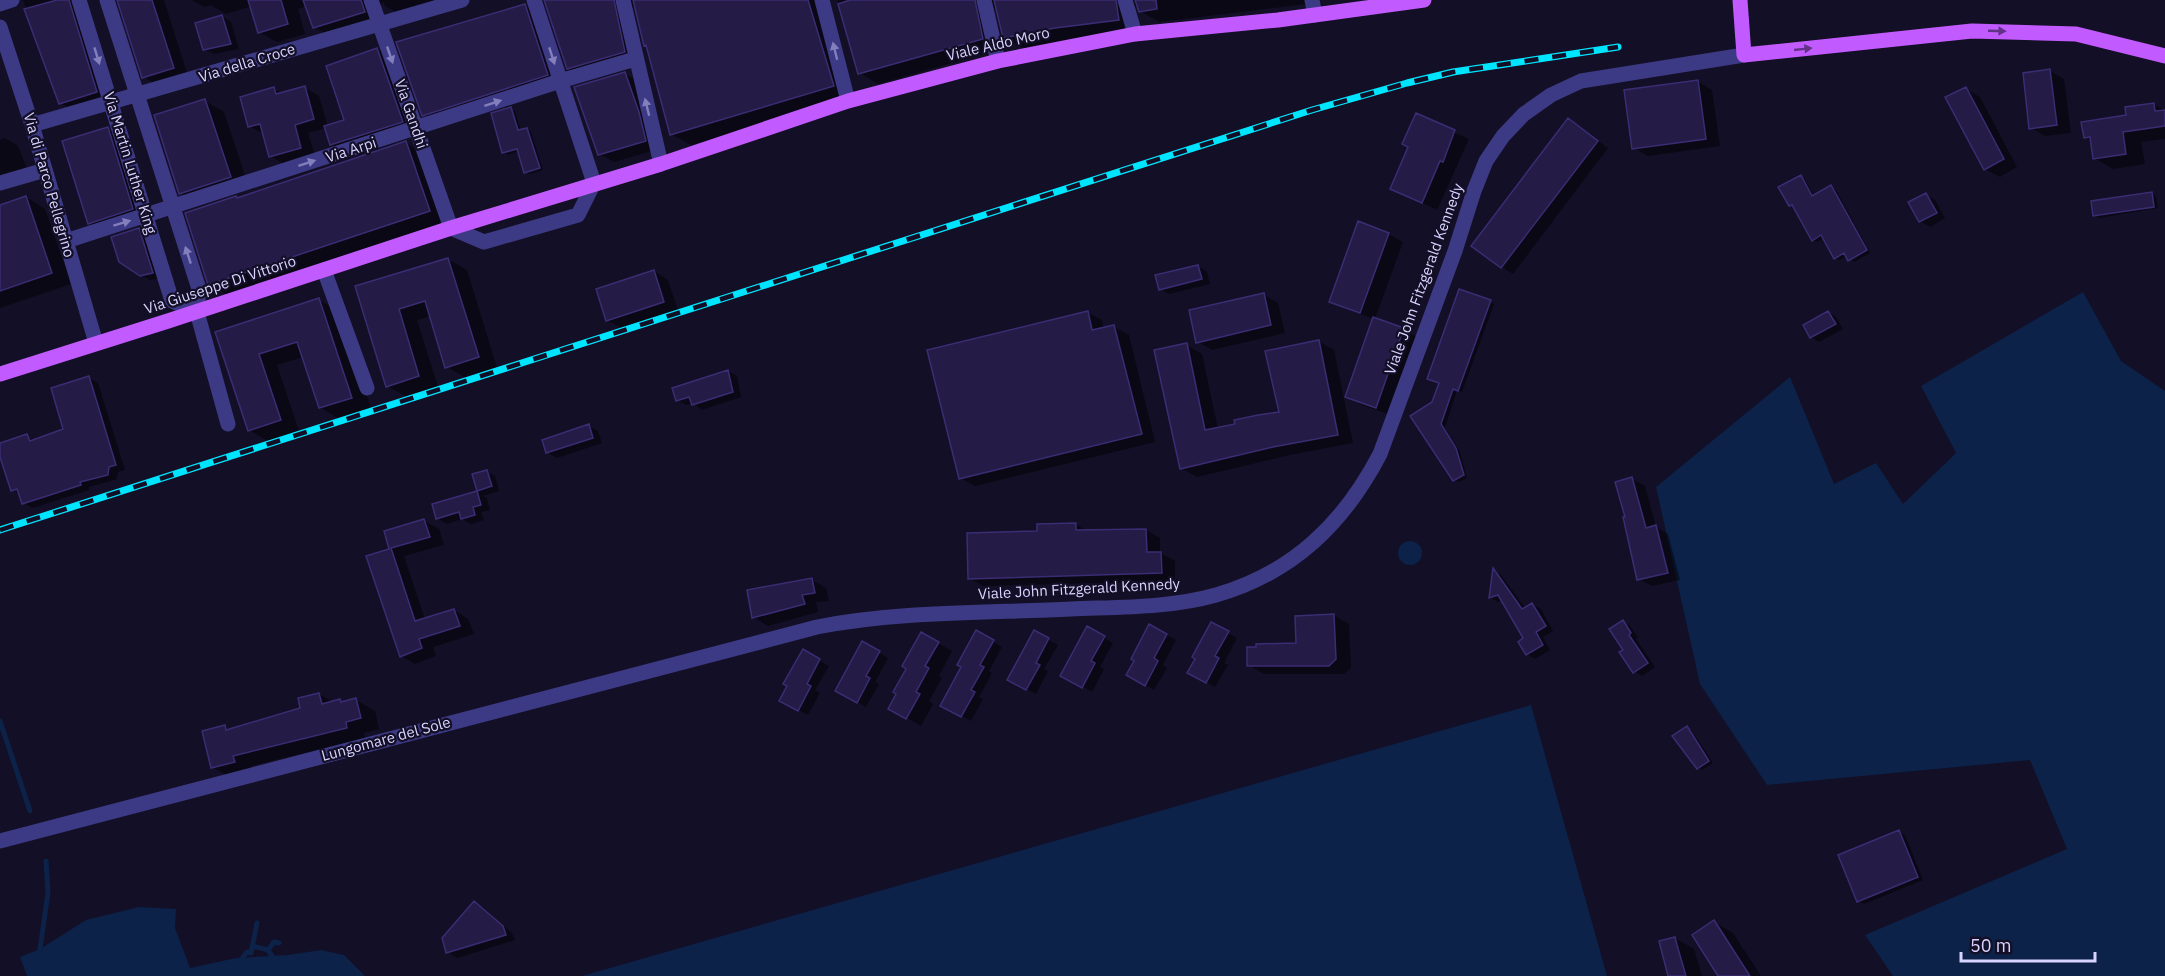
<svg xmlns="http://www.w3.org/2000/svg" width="2165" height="976" viewBox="0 0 2165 976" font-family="'IBM Plex Sans',sans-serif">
<rect width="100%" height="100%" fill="#130f26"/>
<path fill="#0c2248" d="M2083,292L2121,361L2165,391V976H1893L1865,935L2067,849L2030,760L1767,785L1700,684L1656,487L1790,377L1834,484L1876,463L1903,504L1956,453L1921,386Z
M1398 553a12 12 0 1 1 24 0a12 12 0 1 1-24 0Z
M1531,705L1607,976H582Z
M139,907L176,909L175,928L190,968L236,958L288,955L321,950L344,955L365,976H27L20,957L40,949L86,920Z"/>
<path fill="#0007" d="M23,0H84L115,102L78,113L60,103Z
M119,0H164L188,76L158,85L143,77Z
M192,0H457L403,16L385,6L383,1L379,10L382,22L332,37L314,27L307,6L298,9L305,34L277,42L259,32L252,6L226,14L211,5L204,7Z
M546,0H824L852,97L691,145L671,134L648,47L645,45L636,4L632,9L644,62L587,79L568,68Z
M838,0H1320L1315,1V3L1159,22L1140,11L1137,3L1134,10L1137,30L1074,38L1023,48L1004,37L996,3L993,13L1001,49L878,84L860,73Z
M525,6L544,17L567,85L442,126L423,114Z
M222,16L231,22L239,49L214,54L204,49Z
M377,49L391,57L416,129L345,152L331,144L326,128L308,133L315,156L284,164L270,156L264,134L249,126L274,89L283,94L305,88L319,96L328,127L346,121Z
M2050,71L2064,79L2071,133L2045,136L2031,128Z
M625,74L640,82L659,149L614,162L599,154Z
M1697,81L1712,90L1720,146L1648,156L1634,148Z
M1966,89L1980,97L2017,167L2000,177L1985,169Z
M205,101L224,112L249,188L200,204L180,193Z
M2153,104L2165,111V139L2141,142L2145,164L2113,169L2094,158L2092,141L2085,137Z
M511,109L515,111L521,131L527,129L531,132L543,170L530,174L526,172L519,151L508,155L504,152Z
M1416,115L1469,139L1437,210L1392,188L1410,147Z
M1569,120L1608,148L1513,274L1502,267Z
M108,128L127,139L152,220L108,234L89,223Z
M5,138L18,146L27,169L0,179V140Z
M406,143L426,154L448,222L228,295L209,284L239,199Z
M1801,177L1805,179L1814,197L1831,187L1836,190L1870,253L1854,262L1847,256L1839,260L1835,258L1825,238L1817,242L1813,240L1794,208L1790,205Z
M2151,193L2156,196L2158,208L2099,218L2095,215Z
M1926,195L1935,200L1945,218L1930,227L1920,221Z
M26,197L45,209L71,284L0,308V206Z
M139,229L148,235L162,278L150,280L141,275Z
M1388,234L1403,242L1375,319L1403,329L1418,338L1391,415L1362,405L1347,397L1374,319L1346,309L1331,301Z
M448,259L467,270L497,368L466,378L447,367L431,316L417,320L438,387L407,397L387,386L357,287Z
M1198,266L1207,272L1210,284L1169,294L1160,289Z
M654,271L668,280L678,310L622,328L607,320Z
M1264,295L1278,303L1285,333L1212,350L1198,342Z
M319,300L338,311L371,408L339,419L320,407L303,357L277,365L299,431L268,441L249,430L217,333Z
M1490,302L1494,304L1462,392L1457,390L1445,428L1460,452L1467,478L1459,482L1454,480L1433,403L1440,384L1433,381Z
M1087,312L1102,320L1104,329L1114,327L1129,335L1155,442L975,486L960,478Z
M1828,312L1836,317L1843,329L1819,342L1811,337L1805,325Z
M1318,341L1334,350L1353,443L1290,455L1197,477L1181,468L1186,345L1202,354L1218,429L1281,414Z
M728,371L737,376L741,397L702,410L693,403L686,405L677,400L674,389Z
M89,378L98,383L125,470L118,472L117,479L89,487V490L33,508L23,503L21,494L12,490L0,452V445L27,436L35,441L65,429Z
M589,426L598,431L602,443L557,458L547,452Z
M487,472L495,476L499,491L483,496L487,498L490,510L481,512L484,520L471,524L462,519L447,524L437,518L434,506L479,492L474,475Z
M1632,479L1645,486L1656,527L1668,534L1680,580L1652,586L1639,579L1627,518Z
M424,521L439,529L444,545L404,556L425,619L454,610L468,619L474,634L433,647L436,656L415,664L401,656L391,550L386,532Z
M1076,524L1088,532L1146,530L1160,538V553L1175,561V581L983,586L969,578L1039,533Z
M1494,571L1501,575L1526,609L1532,604L1541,609L1553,631L1543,637L1550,650L1535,659L1527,654L1526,638L1503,600L1498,602L1490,597Z
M812,580L826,588L829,601L816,602L818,612L768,626L753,617Z
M1333,615L1349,624L1351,668L1344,674H1264L1249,665L1298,645Z
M1623,622L1630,626L1638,638L1636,639L1655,667L1642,676L1634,671L1625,650Z
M1211,624L1237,638L1224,663L1228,665L1215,687L1189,672Z
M1150,626L1176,640L1163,665L1167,668L1154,690L1128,675Z
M1087,628L1113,643L1100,667L1104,669L1092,692L1062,675Z
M976,632L1002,647L989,671L992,673L979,697L983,699L971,721L942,705L963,666Z
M1035,632L1058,645L1044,669L1048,671L1036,694L1009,679Z
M921,634L952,651L939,676L942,678L929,701L933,704L921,726L890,708Z
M862,643L888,658L875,682L879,684L866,707L837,690Z
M803,651L829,666L815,690L820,693L808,715L781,700Z
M319,694L333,702L340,701L344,703L356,700L375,711L379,729L364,733L365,738L251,766L253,773L231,778L212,767L225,727L231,730L302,709Z
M1687,728L1692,731L1713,763L1702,770L1698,768Z
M1899,832L1905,835L1923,880L1864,904L1858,901Z
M475,903L484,908L512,933L515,940L457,958L448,952Z
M1714,922L1733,933L1761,976H1720Z
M1675,938L1694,949L1702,976H1670Z"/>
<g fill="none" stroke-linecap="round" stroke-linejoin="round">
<path stroke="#0c2248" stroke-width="5" d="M0,721L30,811
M253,946L268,950
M40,949L48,893L46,861
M272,956L268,950L274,942L279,943
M243,957L247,952L251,953L257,923"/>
</g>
<path fill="#241b47" stroke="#3b2d73" stroke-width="1.5" d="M57,0H69L97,92L59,104L24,9Z
M117,0H152L174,68L142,78Z
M248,0H281L288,24L258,33Z
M303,0H361L365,12L313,28Z
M544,0H614L625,52L567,69Z
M633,0H808L834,86L670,135L646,45L644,46Z
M850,0H975L983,39L858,74L838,4Z
M994,0H1116L1119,20L1055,28L1003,38Z
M1135,0H1156L1157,9L1139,12Z
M525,4L548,75L422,116L396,42Z
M222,15L231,44L203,50L195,23Z
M377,48L403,122L330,145L324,126L344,120L326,66Z
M2050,69L2057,125L2029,129L2023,73Z
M625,72L639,112L646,141L598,155L574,87Z
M1698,80L1706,139L1632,149L1624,90Z
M305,86L314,119L295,125L301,148L269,157L260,124L248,127L240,97L274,87L276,94Z
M1966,87L2004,159L1984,170L1945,97Z
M205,99L231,177L179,194L154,115Z
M2154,103L2155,111L2165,110V126L2123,132L2126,154L2093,159L2090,137L2084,138L2081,122L2126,115L2125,107Z
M511,107L518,130L527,128L540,168L524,173L517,149L502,153L491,113Z
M1416,113L1455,130L1443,162L1440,161L1422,203L1390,189L1408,147L1402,144Z
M1568,118L1598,141L1501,268L1471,246Z
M108,127L133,209L88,224L62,141Z
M406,141L430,211L208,285L185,213L236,196L237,198Z
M1801,175L1812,196L1831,185L1867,250L1848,261L1844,253L1834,259L1821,235L1812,241L1792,205L1789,206L1778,187Z
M2152,192L2154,207L2093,216L2091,201Z
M1926,193L1937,213L1919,222L1908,202Z
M26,196L52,273L0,291V205Z
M1358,221L1389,233L1360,313L1329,302Z
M139,228L153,273L140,276L119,262L111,237Z
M448,258L479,357L445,368L425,301L399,309L419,376L386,387L355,286Z
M1198,265L1202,279L1159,290L1155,275Z
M654,270L664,302L606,321L596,289Z
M1459,289L1491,300L1458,391L1453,389L1441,424L1456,448L1464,475L1453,481L1410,416L1432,402L1439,383L1427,379Z
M1264,293L1271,325L1196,343L1189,310Z
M319,298L352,398L319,408L297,342L259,354L281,420L248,431L215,332Z
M1088,311L1092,330L1114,325L1142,434L959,479L927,350Z
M1828,311L1836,324L1810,338L1803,325Z
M1373,317L1404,328L1376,408L1345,397Z
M1319,340L1338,435L1273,447L1180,469L1154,350L1187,343L1205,430L1235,424L1234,420L1258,415L1279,412L1265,351Z
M728,370L733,392L692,405L689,397L676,401L672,388Z
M89,376L116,465L109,467L108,475L80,482L81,485L22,504L17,489L11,491L0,457V443L27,434L30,441L63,429L51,388Z
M589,424L593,438L546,453L542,440Z
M487,470L492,486L477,491L472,474Z
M1632,477L1646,528L1656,525L1668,573L1637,580L1623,517H1625L1615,482Z
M477,491L481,505L473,507L475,515L461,519L459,512L436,519L432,504Z
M424,519L430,537L391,548L415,621L454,609L460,626L419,639L422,648L400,657L366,556L389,549L384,531Z
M1076,523V530L1146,529L1147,552H1161L1162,573L968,579L967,533L1037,531V524Z
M1493,568L1522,609L1532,603L1546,626L1536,632L1543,645L1526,655L1518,642L1523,638L1498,595L1489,598Z
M812,578L815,593L802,595L805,604L752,618L747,590Z
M1334,614L1336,659L1329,666H1247V647H1256V644L1296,643L1295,616Z
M1623,620L1631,633L1629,635L1648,663L1633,673L1619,652L1623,650L1609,629Z
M1211,622L1229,631L1215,656L1219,658L1206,683L1187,673L1195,659L1192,657Z
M1149,624L1167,634L1154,658L1158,661L1145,686L1126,675L1134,661L1131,659Z
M1087,626L1105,636L1091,661L1095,663L1082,688L1060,676Z
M976,630L994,640L980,665L984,667L971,690L975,692L961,717L940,706L961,667L957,665Z
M1034,630L1049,638L1036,663L1040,665L1026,690L1007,680Z
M921,632L939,642L925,666L929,668L916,692L920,694L906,719L888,709L896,694L893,692L906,669L902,666Z
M862,641L880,651L866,676L870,678L857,703L835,691Z
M803,649L820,659L807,684L811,686L798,711L779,701L787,686L783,684Z
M319,693L322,704L340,699L341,702L356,698L361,718L346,722L347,728L233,756L235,762L211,768L202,731L225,725L226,730L300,708L298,698Z
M1687,726L1709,761L1697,769L1672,736Z
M1899,830L1918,877L1857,902L1838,855Z
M474,901L503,926L506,935L446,953L442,938Z
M1714,920L1750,976H1718L1692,935Z
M1675,937L1677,945L1686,976H1668L1659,941Z"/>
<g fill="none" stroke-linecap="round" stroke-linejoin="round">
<path stroke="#3d3a85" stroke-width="15" d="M79,0L172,301L197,312
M107,0L199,289L197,312L228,424
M371,0L451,228L484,242L578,215L594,183L534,0
M623,0L661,164
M822,0L848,101
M984,0L998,61
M1125,0L1135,34
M1312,0L1315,15
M0,4L12,0
M0,27L32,125L96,343
M32,125L462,0
M0,183L45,170
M66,241L560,81L635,59
M324,270L367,388
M0,841L817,627C900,611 987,613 1071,609C1119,607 1170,608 1216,595C1293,573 1344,523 1380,454L1455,251L1474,191L1486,161L1503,136L1524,114L1551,95L1581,81L1744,55"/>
<path stroke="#c25bff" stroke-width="15" d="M1740,0L1744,55L1972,31L2076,34L2165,56
M0,374L168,321L451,228L661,164L848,101L998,61L1135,34L1278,20L1424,0"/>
<g stroke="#00e5ff" stroke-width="7">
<path id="rail" d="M0,530L1312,110L1407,83L1453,72L1618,47"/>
</g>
<use href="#rail" stroke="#130f26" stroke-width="4.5" stroke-dasharray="14" stroke-linecap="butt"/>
</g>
<defs><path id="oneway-solid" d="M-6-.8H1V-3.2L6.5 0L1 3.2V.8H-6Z" transform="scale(1.5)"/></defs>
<g fill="#623188">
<use href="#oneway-solid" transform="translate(1997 31) rotate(2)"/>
<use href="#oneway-solid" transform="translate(1803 49) rotate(-6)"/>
</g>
<g fill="#837fbc">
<use href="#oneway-solid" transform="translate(835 51) rotate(-104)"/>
<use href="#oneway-solid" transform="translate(390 55) rotate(71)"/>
<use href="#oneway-solid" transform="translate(97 56) rotate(73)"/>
<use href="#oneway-solid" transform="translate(552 56) rotate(72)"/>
<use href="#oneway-solid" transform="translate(493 103) rotate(-18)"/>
<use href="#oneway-solid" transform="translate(647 107) rotate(-104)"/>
<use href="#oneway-solid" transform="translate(307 163) rotate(-18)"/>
<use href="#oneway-solid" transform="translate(122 223) rotate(-17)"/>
<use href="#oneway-solid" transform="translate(188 255) rotate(-108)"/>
</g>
<g text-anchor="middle" stroke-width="4.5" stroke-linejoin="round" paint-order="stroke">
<g font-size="15" fill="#d9d4ff" stroke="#130f26">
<text transform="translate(998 44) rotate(-13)" y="5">Viale Aldo Moro</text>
<text transform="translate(247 63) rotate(-17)" y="5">Via della Croce</text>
<text transform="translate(411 114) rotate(71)" y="5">Via Gandhi</text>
<text transform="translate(351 150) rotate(-18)" y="5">Via Arpi</text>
<text transform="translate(130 163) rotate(73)" y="5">Via Martin Luther King</text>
<text transform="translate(49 185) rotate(74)" y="5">Via di Parco Pellegrino</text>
<text transform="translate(1424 279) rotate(-70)" y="5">Viale John Fitzgerald Kennedy</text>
<text transform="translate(220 285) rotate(-18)" y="5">Via Giuseppe Di Vittorio</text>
<text transform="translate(1079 589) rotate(-3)" y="5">Viale John Fitzgerald Kennedy</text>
<text transform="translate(386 739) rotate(-15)" y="5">Lungomare del Sole</text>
</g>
</g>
<path d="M1961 952v9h134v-9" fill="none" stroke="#d9d4ff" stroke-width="3"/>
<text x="1970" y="952" font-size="18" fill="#d9d4ff" stroke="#130f26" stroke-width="4.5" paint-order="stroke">50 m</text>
</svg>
